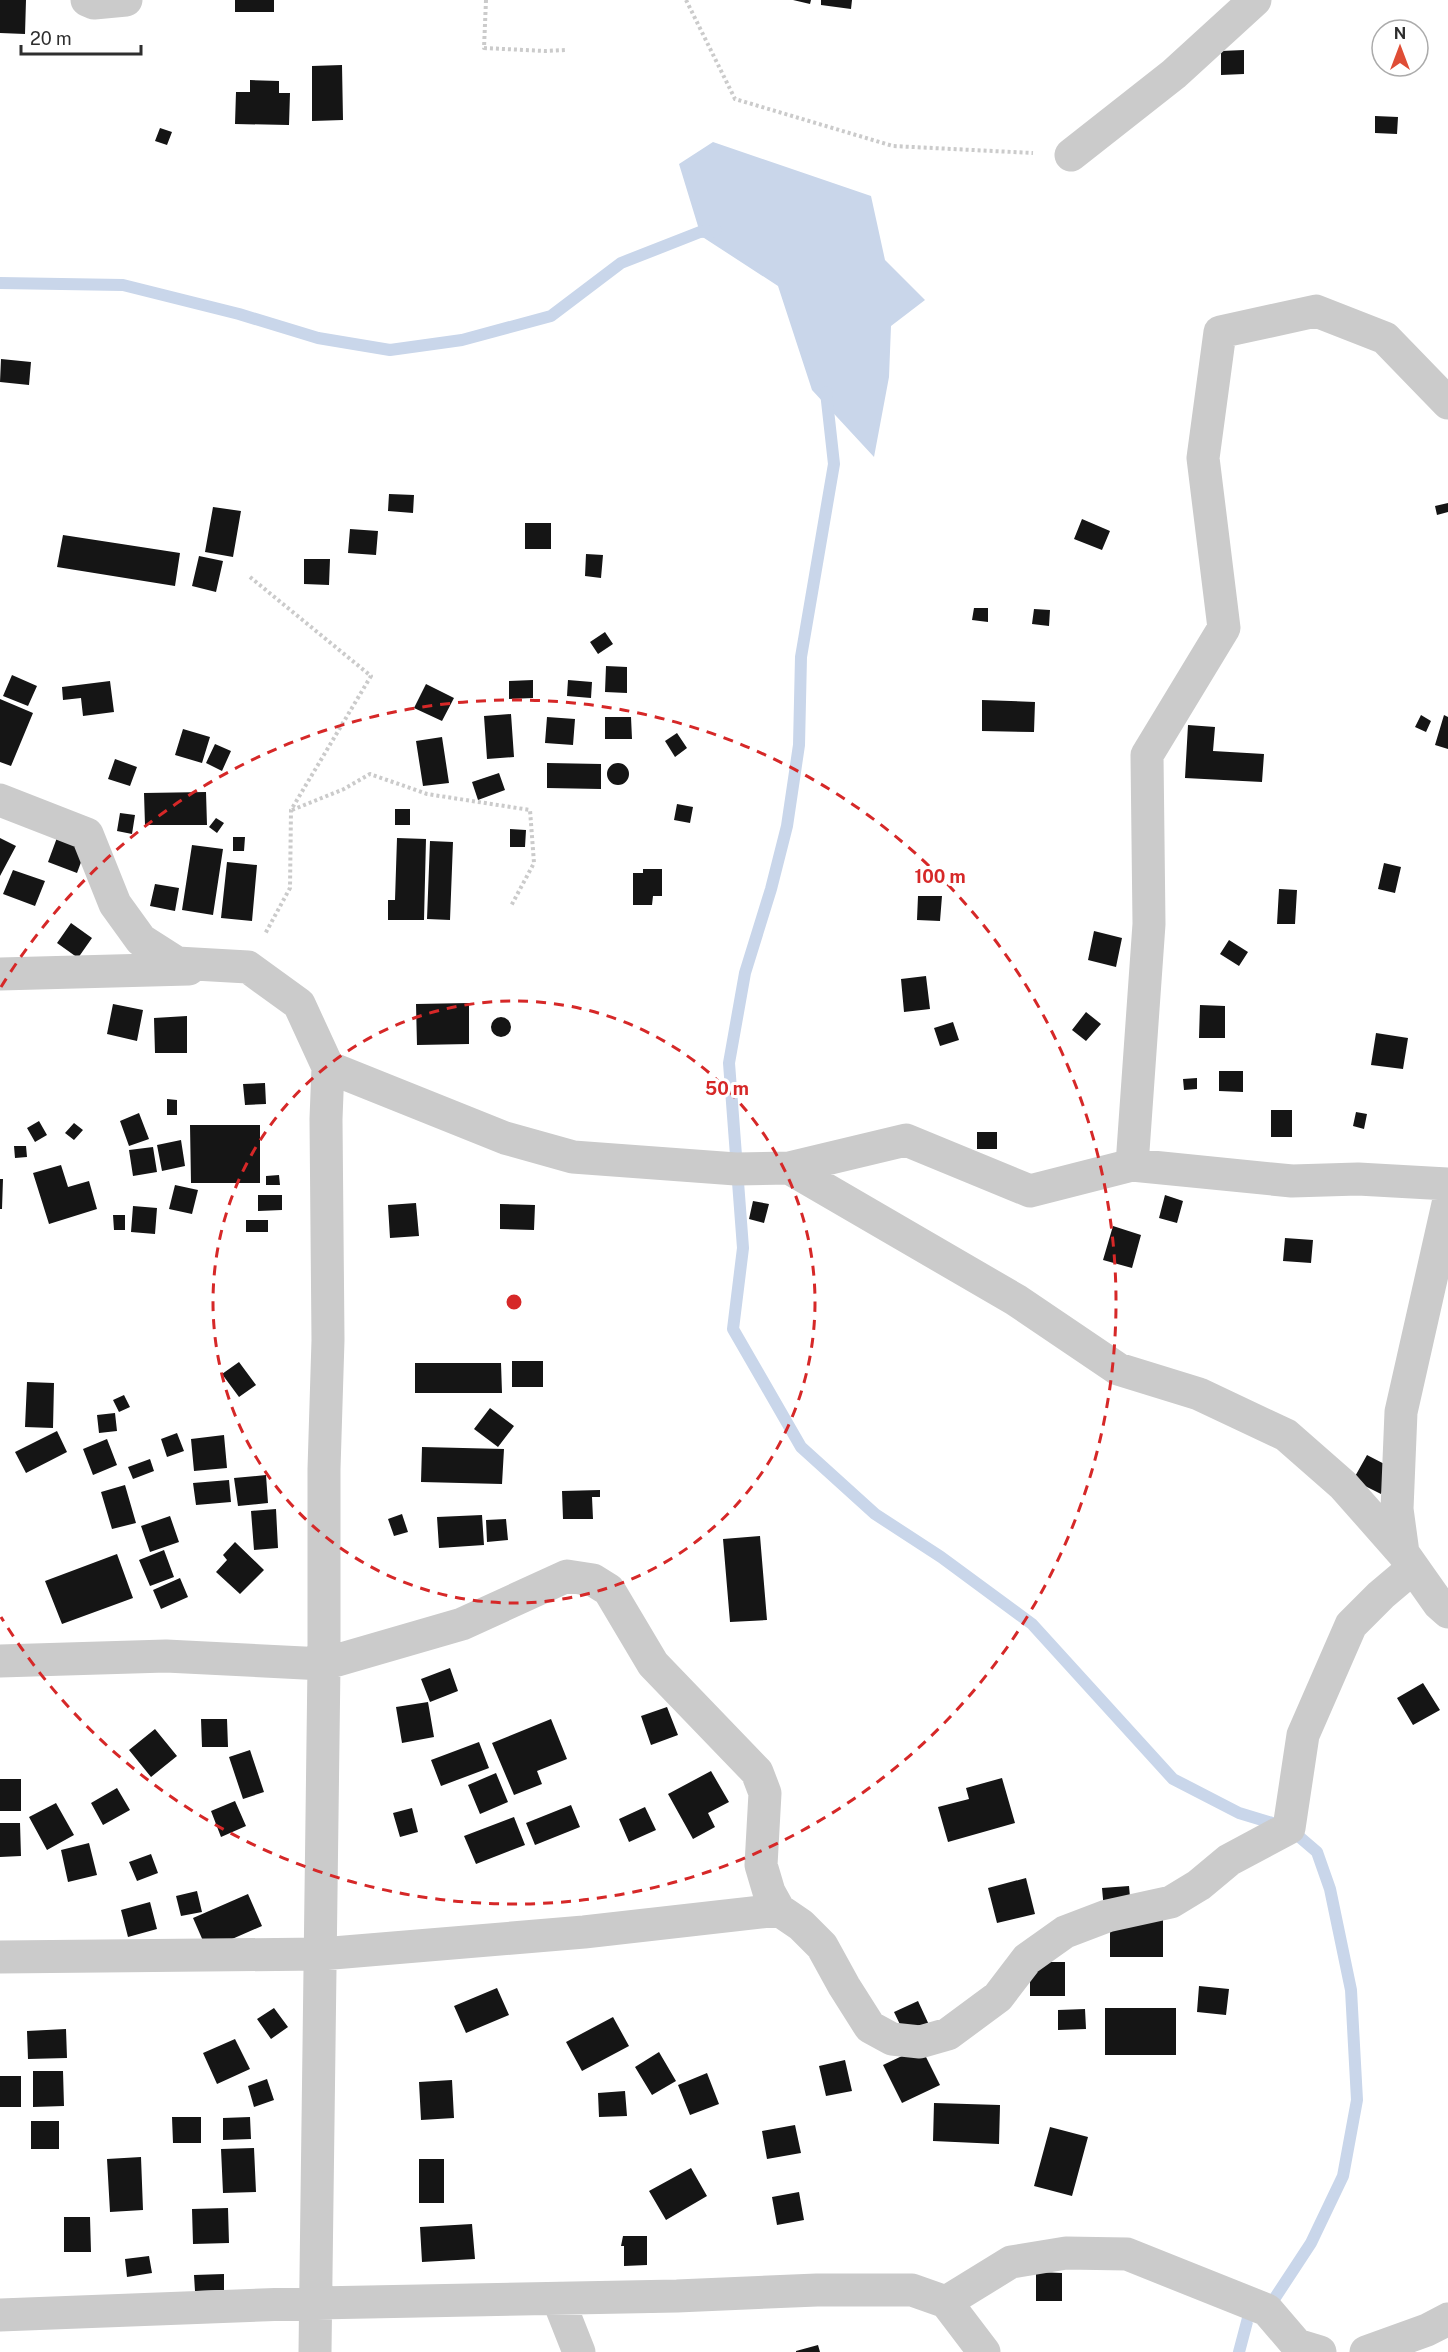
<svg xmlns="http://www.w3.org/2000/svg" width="1448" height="2352" viewBox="0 0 1448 2352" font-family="'Public Sans',sans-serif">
<rect width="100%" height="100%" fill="#fff"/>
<path fill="#c9d6ea" d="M713,142L871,196L885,260L925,300L891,326L889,377L874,457L812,390L778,286L701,236L679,164Z"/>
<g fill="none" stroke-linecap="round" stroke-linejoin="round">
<path stroke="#c9d6ea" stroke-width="12" d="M0,283L123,285L239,314L318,338L390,350L462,340L551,316L621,263L700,232L716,231
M826,392L834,464L801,657L799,745L787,826L771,889L745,973L729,1063L743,1248L733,1329L801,1447L875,1514L941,1557L1032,1624L1173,1779L1239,1813L1289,1828L1317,1852L1330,1889L1351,1990L1357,2100L1343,2176L1311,2243L1267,2310L1248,2318L1239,2352"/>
</g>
<path fill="#151515" d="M0,0H26L25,34L0,33Z
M235,0H274V12H235Z
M793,0H811L810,4Z
M821,0H852L851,9L821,5Z
M1244,50V74L1221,75V51Z
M342,65L343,120L312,121V66Z
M250,80L279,81V93H290L289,125L235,124L236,92H250Z
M1375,116L1398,117L1397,134L1375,133Z
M160,128L172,132L167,145L155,141Z
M1,359L31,362L29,385L0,382Z
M389,494L414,495L413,513L388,511Z
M1448,503V512L1437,515L1435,506Z
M213,507L241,511L233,557L205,552Z
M1082,519L1110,531L1102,550L1074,539Z
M525,523H551V549H525Z
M350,529L378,531L376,555L348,553Z
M63,535L180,553L175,586L57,567Z
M586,554L603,555L601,578L585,576Z
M199,556L223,561L216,592L192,586Z
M304,559H330L329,585L304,584Z
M974,608H988V622L972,620Z
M1034,609L1050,610L1049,626L1032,624Z
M605,632L613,644L598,654L590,642Z
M606,666L627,667V693L605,692Z
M12,675L37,686L28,706L3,696Z
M533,680V698L509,699V681Z
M568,680L592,682L591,698L567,696Z
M110,681L114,712L83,716L81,698L63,700L62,687Z
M426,684L454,698L442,721L414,708Z
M0,699L33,713L11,766L0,762Z
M982,700L1035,702L1034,732L982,731Z
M511,714L514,757L487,759L484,716Z
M1421,715L1431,721L1426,732L1415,727Z
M1444,715L1448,717V749L1435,745Z
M547,717L575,719L573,745L545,743Z
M605,717H631L632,739H605Z
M1188,725L1215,727L1213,751L1264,754L1262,782L1185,778Z
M183,729L210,737L202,763L175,755Z
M677,733L687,748L675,757L665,741Z
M442,737L449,783L423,786L416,741Z
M215,744L231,751L222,771L206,763Z
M115,759L137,767L130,786L108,779Z
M547,763L601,764V789L547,788Z
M607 774a11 11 0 1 1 22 0a11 11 0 1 1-22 0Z
M499,773L505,790L478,800L472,782Z
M206,792L207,825H145L144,793Z
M677,804L693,807L690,823L674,820Z
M395,809H410V825H395Z
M120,813L135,815L132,834L117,831Z
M216,818L224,823L217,833L209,827Z
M510,829L526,830L525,847H510Z
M58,835L87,846L77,873L48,862Z
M233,837H245L244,851H233Z
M0,838L16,846L0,876Z
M397,838L426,839L424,920H388V900H395Z
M430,841L453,842L450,920L427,919Z
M192,845L223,849L213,915L182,910Z
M227,862L257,865L252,921L221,918Z
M1384,863L1401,867L1395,893L1378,889Z
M643,869H662V896H653L652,905H633V873H643Z
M13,870L45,881L35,906L3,894Z
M155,884L179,888L175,911L150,906Z
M1279,889L1297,890L1295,924H1277Z
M918,896H942L940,921L917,920Z
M71,923L92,938L78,958L57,943Z
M1094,931L1122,938L1116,967L1088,960Z
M1229,940L1248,952L1239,966L1220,954Z
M926,976L930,1009L904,1012L901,979Z
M469,1003V1044L417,1045L416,1004Z
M113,1004L143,1010L137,1041L107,1034Z
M1200,1005L1225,1006V1038H1199Z
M1086,1012L1101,1024L1086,1041L1072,1030Z
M187,1016V1053H155L154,1018Z
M491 1027a10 10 0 1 1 20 0a10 10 0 1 1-20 0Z
M953,1022L959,1040L940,1046L934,1028Z
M1376,1033L1408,1038L1403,1069L1371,1065Z
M1219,1071H1243V1092L1219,1091Z
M1197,1078V1089L1184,1090L1183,1079Z
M265,1083L266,1104L245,1105L243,1084Z
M167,1099L177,1100V1115H167Z
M1271,1110H1292V1137H1271Z
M1356,1112L1367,1114L1364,1129L1353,1126Z
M139,1113L149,1139L129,1146L120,1121Z
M39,1121L47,1135L35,1142L27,1128Z
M74,1123L83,1130L74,1140L65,1133Z
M190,1125H260V1183H191Z
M977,1132H997V1149H977Z
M181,1140L185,1166L162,1171L157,1145Z
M14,1146H26L27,1157L15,1158Z
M153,1147L157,1172L133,1176L129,1150Z
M61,1165L68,1187L89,1181L97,1209L49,1224L33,1173Z
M279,1175L280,1185H266V1176Z
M0,1179H3L2,1209H0Z
M175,1185L198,1190L192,1214L169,1209Z
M258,1195H282V1210L258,1211Z
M1165,1195L1183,1201L1177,1223L1159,1218Z
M753,1201L769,1204L764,1223L749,1219Z
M416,1203L419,1236L390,1238L388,1205Z
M500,1204L535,1205L534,1230L500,1229Z
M133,1206L157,1208L155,1234L131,1232Z
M113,1215H125V1230H114Z
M246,1220H268V1232H246Z
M1113,1226L1141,1235L1132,1268L1103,1260Z
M1285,1238L1313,1240L1311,1263L1283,1261Z
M512,1361H543V1387H512Z
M239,1362L256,1385L239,1397L222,1374Z
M415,1363H501L502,1393H415Z
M27,1382L54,1383L53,1428L25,1427Z
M124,1395L130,1407L119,1412L113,1400Z
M490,1408L514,1426L498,1447L474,1429Z
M115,1413L117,1431L99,1433L97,1415Z
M57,1431L67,1452L26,1473L15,1452Z
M177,1433L184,1451L167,1457L161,1439Z
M224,1435L227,1468L194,1471L191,1439Z
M107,1439L117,1465L93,1475L83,1449Z
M422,1447L504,1449L502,1484L421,1482Z
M1367,1455L1394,1469L1381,1494L1353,1480Z
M150,1459L154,1471L133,1479L128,1467Z
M266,1475L268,1503L238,1506L234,1478Z
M229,1480L231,1502L196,1505L193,1483Z
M125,1485L136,1523L112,1529L101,1492Z
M600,1490V1497H592L593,1519H563L562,1491Z
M276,1509L278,1548L254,1550L251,1511Z
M402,1514L408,1532L394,1536L388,1519Z
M482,1515L484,1545L439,1548L437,1517Z
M170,1516L179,1542L150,1552L141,1526Z
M506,1519L508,1540L487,1542L486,1520Z
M760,1536L767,1620L730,1622L723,1539Z
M235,1542L264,1570L240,1594L216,1572L227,1560L223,1555Z
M164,1550L174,1577L150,1586L139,1560Z
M117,1554L133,1598L62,1624L45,1581Z
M180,1578L188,1597L161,1609L153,1590Z
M450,1668L458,1691L430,1702L421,1679Z
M1423,1683L1440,1710L1413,1725L1397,1698Z
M428,1702L434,1737L402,1743L396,1707Z
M667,1707L678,1735L651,1745L641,1716Z
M201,1719H227L228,1747H202Z
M551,1719L567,1759L537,1771L542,1784L514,1795L492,1743Z
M155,1729L177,1756L151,1777L129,1750Z
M479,1742L489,1768L441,1786L431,1760Z
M250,1750L264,1792L243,1799L229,1757Z
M711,1771L729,1802L708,1813L715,1827L693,1839L668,1794Z
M496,1773L508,1802L480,1814L468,1785Z
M1002,1778L1015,1823L948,1842L938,1807L969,1799L966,1788Z
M0,1779H21V1811H0Z
M117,1788L130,1810L103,1825L91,1803Z
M235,1801L246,1826L221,1837L211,1811Z
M56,1803L74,1835L47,1850L29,1817Z
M571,1805L580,1827L535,1845L526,1823Z
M645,1807L656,1830L629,1842L619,1819Z
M412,1808L418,1832L400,1837L393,1813Z
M514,1817L525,1845L476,1864L464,1836Z
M0,1823H20L21,1856L0,1857Z
M89,1843L97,1875L68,1882L61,1850Z
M151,1854L158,1873L137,1881L129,1862Z
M1026,1878L1035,1914L997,1923L988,1888Z
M1129,1886L1131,1908L1104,1910L1102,1888Z
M197,1891L202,1912L181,1916L176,1896Z
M248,1894L262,1926L207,1950L193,1918Z
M150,1902L157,1929L128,1937L121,1910Z
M1110,1920H1163V1957H1110Z
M1030,1962H1065V1996H1030Z
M1199,1986L1229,1989L1226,2015L1197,2012Z
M497,1988L509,2015L466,2033L454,2006Z
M918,2001L930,2027L906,2037L894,2012Z
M274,2008L288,2027L271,2039L257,2019Z
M1105,2008H1176V2055H1105Z
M1085,2009L1086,2029L1058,2030V2010Z
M613,2017L629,2046L582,2071L566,2042Z
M66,2029L67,2058L28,2059L27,2031Z
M235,2039L250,2069L217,2084L203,2053Z
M921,2047L940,2085L902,2103L883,2065Z
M659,2052L676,2081L652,2095L635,2067Z
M845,2060L852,2091L826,2096L819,2066Z
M33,2071H63L64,2106L33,2107Z
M707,2073L719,2104L690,2115L678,2085Z
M0,2076H21V2107H0Z
M267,2079L274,2100L254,2107L248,2086Z
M452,2080L454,2118L421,2120L419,2082Z
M625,2091L627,2116L599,2117L598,2093Z
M934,2103L1000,2105L999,2144L933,2141Z
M172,2117H201V2143H173Z
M250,2117L251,2139L223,2140V2118Z
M31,2121H59V2149H31Z
M795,2125L801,2153L767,2159L762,2131Z
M1050,2127L1088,2137L1072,2196L1034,2186Z
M254,2148L256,2192L223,2193L221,2149Z
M141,2157L143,2210L110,2212L107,2159Z
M419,2159H444V2203H419Z
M691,2168L707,2196L666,2220L649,2191Z
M799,2192L804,2220L777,2225L772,2197Z
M228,2208L229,2243L193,2244L192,2209Z
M64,2217H90L91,2252H64Z
M472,2224L475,2259L422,2262L420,2227Z
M623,2236H647V2265L624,2266V2246H621Z
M149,2256L152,2273L127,2277L125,2259Z
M1036,2272L1062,2273V2301H1036Z
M224,2274V2290L195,2291L194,2275Z
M818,2345L820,2352H796V2351Z"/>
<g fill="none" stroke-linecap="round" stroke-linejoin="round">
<path stroke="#cbcbcb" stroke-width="4" stroke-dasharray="3 3" stroke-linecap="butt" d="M486,0L484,48L545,51L565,50
M686,0L735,99L893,146L1033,153
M250,577L371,676L291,810L290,888L265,934
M292,810L344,789L370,774L427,794L530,810L534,863L511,906"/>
<path stroke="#cbcbcb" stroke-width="33" d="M87,0L94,3L126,0
M1071,155L1174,74L1255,0
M0,800L87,834L115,904L141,940L177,963L248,967L299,1004L328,1067L326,1119L328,1340L324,1469V1664L315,2352
M0,974L189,969
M328,1067L505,1138L573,1157L736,1169L789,1168L1016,1300L1118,1369L1199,1394L1286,1435L1343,1485L1403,1553L1439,1604L1448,1612
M1132,1165L1149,924L1147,755L1224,628L1203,458L1220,332L1316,311L1385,338L1448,403
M789,1168L906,1140L1030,1191L1132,1165L1292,1181L1358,1179L1448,1184
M1403,1553L1397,1509L1401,1412L1448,1204
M0,1661L166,1656L324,1664L462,1624L567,1576L593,1580L609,1590L653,1664L757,1772L765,1793L761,1865L769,1892L779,1910L801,1925L822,1946L844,1986L870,2027L892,2039L920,2042L948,2034L998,1997L1027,1959L1065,1932L1107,1916L1171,1902L1199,1885L1229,1860L1289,1828L1303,1735L1351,1625L1381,1595L1413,1568
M0,1957L321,1954L584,1932L779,1910
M558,2299L579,2352
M946,2302L1011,2262L1066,2253L1127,2254L1267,2310L1297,2345L1320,2352
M0,2315L316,2303L677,2296L817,2290H912L946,2302L984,2352
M1366,2352L1427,2330L1448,2319"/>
</g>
<g fill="none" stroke="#d62828" stroke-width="3" stroke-dasharray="10 8">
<circle cx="514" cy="1302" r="301"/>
<path d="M1 987A602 602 0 1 1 1 1617"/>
</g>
<circle cx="514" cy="1302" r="9" fill="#d62828" stroke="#fff" stroke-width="3"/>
<g font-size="18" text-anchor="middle" font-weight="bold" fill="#d62828" stroke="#fff" stroke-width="6" stroke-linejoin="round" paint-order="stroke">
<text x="940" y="883">100 m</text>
<text x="727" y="1095">50 m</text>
</g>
<g transform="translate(1400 48)"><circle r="28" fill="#ffffff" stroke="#ababab" stroke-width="1.5"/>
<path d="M0-4.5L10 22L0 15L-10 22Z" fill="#df4d36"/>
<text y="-9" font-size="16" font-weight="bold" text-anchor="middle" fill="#2e2e2e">N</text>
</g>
<path d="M21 45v9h120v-9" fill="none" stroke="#2e2e2e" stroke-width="3"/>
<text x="30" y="45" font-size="18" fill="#2e2e2e" stroke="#ffffff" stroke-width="4.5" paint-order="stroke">20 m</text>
</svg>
